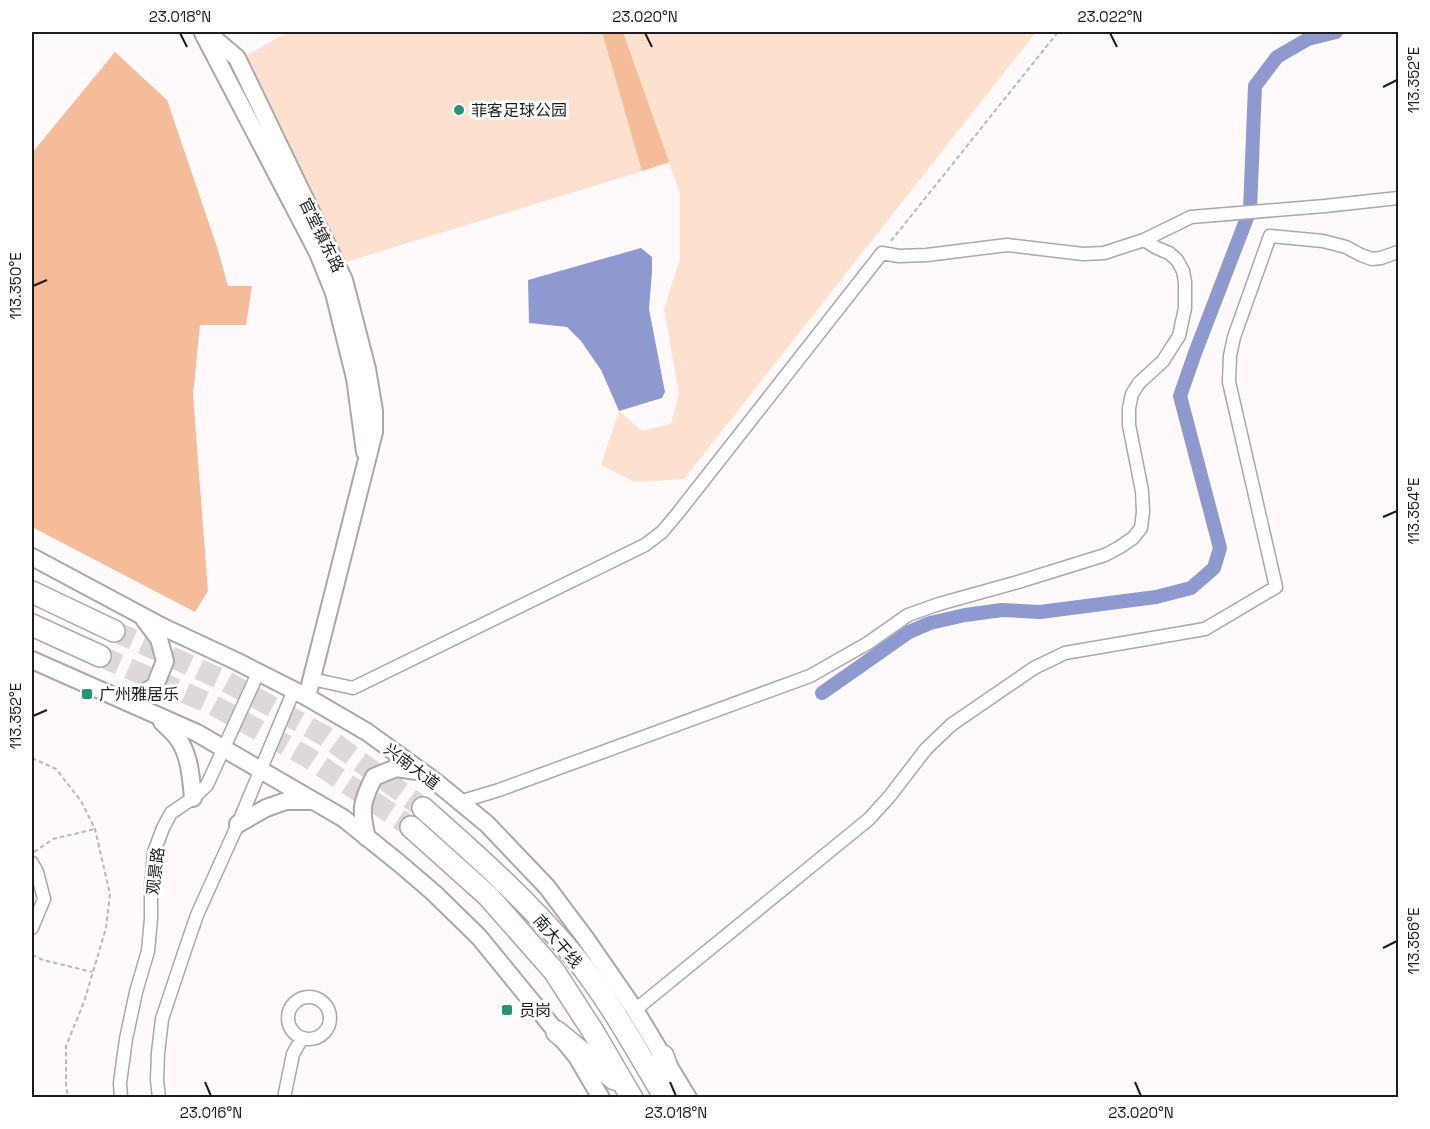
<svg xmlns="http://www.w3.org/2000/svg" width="1430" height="1129" viewBox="0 0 1430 1129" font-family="'Space Grotesk','Noto Sans SC',sans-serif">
<rect width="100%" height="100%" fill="#fff9fc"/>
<path fill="#fde0ce" d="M288,32H1036L684,479L635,482L601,465L619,411L642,431L671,424L679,393L664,309L680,259V193L669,163L339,264L242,58Z"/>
<path fill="#f4bc98" d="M602,32H623L669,162L642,171Z
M115,52L167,100L217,247L228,286H252L246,325H200L193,395L208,591L195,612L32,527V153Z"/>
<path fill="#8d99cf" d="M641,248L652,257V272L649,309L665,392L662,398L619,411L601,370L581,341L567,327L529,323L528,280Z"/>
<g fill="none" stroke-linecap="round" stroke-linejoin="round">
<path stroke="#8d99cf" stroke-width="14" d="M822,693L909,632L930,623L965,615L1002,610L1040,612L1156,597L1191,588L1214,568L1220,548L1180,396L1195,353L1250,210L1255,86L1277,57L1308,39L1336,32"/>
<path stroke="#ddd8db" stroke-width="21" stroke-dasharray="21 10" stroke-linecap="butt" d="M114,631L227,682L325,736L423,808
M100,656L213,705L309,758L411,827"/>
<g stroke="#ada6aa" stroke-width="15">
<path id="street" d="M312,679L353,688L645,545L662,532L678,513L882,253L899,256L927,255L1007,245L1083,254L1104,253L1144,240L1191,217L1325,206L1398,198
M459,802L499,790L810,676L868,643L908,615L939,604L1018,582L1105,555L1120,547L1133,538L1141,528L1143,512L1142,491L1129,425V408L1132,394L1139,383L1163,361L1179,336L1185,308V282L1183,271L1177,260L1169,253L1157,248L1144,240
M32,863L37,872L44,899L32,928
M288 1018a21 21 0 1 1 42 0a21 21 0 1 1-42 0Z
M635,1010L869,819L889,797L926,749L951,725L1034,668L1065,653L1205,629L1276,587L1229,382L1230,356L1234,337L1270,236L1323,241L1346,247L1361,255L1372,259L1381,258L1398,252
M121,1098L120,1083L126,1039L136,992L148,951L151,919V886L154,852L163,828L171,813L193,798L207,785L258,673
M159,1098L157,1080L158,1053L162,1019L185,950L197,915L238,824L294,690
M284,1098L293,1054L302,1038"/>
</g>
<g stroke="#ada6aa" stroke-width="20">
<path id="secondary" d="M203,32L216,40L237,58L344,280L367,369L374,411V432L307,697
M203,33L318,253L334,293L355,378L365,452
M32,557L163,627L236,661L307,697L367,732L436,782L487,824L547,887L586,939L635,1010L688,1098
M32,660L197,733L343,818L399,863L434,893L479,937L577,1057L601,1098
M117,697H137L155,686L165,661L159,639L144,619
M162,722C167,727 172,731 176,736C190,753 191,778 193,798
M238,824L266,808L286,801H313
M367,838C360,810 361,803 374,777L396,768L417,771"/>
</g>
<g stroke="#ada6aa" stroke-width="24">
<path id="highway" d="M32,592L114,631
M32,625L100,656
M423,808C475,854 528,901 573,955C609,999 636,1049 665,1098
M411,827L488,896L554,971L594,1033L632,1098
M557,1032L614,1079
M663,1056L677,1098"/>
</g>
<path stroke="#bab5b8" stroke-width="2" stroke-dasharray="4.5 3" stroke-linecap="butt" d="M891,241L1058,32
M32,758L56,769L81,801L95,829L110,894L106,928L84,1002L66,1046V1088L69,1098
M34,852L53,839L95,829
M32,955L43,960L92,972"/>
<use href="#street" stroke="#fff" stroke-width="12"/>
<use href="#secondary" stroke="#fff" stroke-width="16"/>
<use href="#highway" stroke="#fff" stroke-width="21"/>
</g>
<path fill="none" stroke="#1f1c1e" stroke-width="2" d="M180,33L187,47M645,33L652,47M1110,33L1117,47M1383,87L1397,80M33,286L47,280M1383,517L1397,511M33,716L47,710M1383,948L1397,941M205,1082L211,1096M670,1082L676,1096M1135,1082L1141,1096"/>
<g fill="#269576" stroke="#fff" stroke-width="2">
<circle cx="459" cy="110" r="6"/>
<rect x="81" y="688" width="12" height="12" rx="3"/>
<rect x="501" y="1004" width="12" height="12" rx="3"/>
</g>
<g text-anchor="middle" stroke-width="6" stroke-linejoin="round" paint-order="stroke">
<g font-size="16" fill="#1f1c1e" stroke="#fff" text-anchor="start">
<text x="471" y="116">菲客足球公园</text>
<text x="99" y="700">广州雅居乐</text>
<text x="519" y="1016">员岗</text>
</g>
<g font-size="16" fill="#1f1c1e" stroke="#fff">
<text transform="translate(322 235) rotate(64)" y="6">官堂镇东路</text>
<text transform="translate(412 766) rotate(37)" y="6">兴南大道</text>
<text transform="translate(155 871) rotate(-83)" y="6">观景路</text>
<text transform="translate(558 941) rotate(49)" y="6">南大干线</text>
</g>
</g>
<rect width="1430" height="1129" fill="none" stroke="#ffffff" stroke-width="66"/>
<rect x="33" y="33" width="1364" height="1063" fill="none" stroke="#1f1c1e" stroke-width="2"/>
<g font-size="15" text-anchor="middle" fill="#1f1c1e">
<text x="180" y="22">23.018°N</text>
<text x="645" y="22">23.020°N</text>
<text x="1110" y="22">23.022°N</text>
<text transform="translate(1414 80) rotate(-90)" y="5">113.352°E</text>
<text transform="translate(16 286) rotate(-90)" y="5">113.350°E</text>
<text transform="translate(1414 511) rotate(-90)" y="5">113.354°E</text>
<text transform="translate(16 716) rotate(-90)" y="5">113.352°E</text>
<text transform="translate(1414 941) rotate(-90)" y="5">113.356°E</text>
<text x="211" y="1118">23.016°N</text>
<text x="676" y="1118">23.018°N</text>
<text x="1141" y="1118">23.020°N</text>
</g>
</svg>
